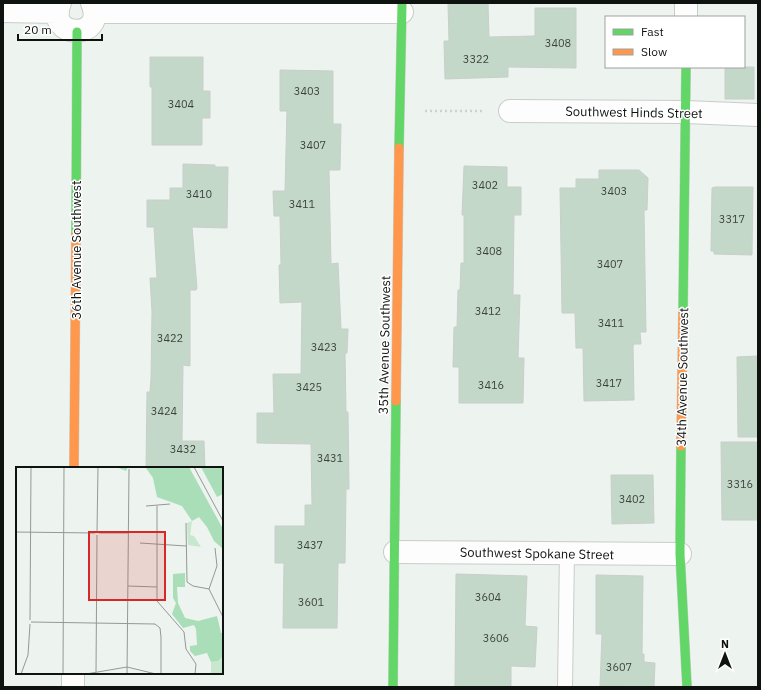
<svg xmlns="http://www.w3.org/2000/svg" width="761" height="690" viewBox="0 0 761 690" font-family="'IBM Plex Sans',sans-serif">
<rect width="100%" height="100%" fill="#edf3ee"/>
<path fill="#c4d8ca" stroke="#c9ceca" d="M448,3H488L489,37L535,36V8H576V68L508,67V77L445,79L444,41H449Z
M150,57H203V91H210V118H202V145H152V87H150Z
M725,67H754V99H725Z
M280,70L333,71V124H341L340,170H329L331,264L338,263L341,329H348L347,353H345L346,412H348L349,489H346L345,563H338L337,628H283L284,563H275V526H305V505H312L311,444L257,443V413H274L273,374H301L302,302L280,303L279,265H281L280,216H274L273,191H285L287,111H280Z
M183,164L215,165V167H228L227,228L192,227L197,288L196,290H190V366L183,365L182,441H204L205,468H146L147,392H150L151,379L152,312L150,278H157L154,227H147V200H170V188H183Z
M464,166L507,167V187H521V215H514L513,295H520L518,358H524L523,403H459V367H453L454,327H457L458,290H460L461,263H464V215H462Z
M599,170H639L648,178L647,210H644L646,332H640L641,344H634L633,346L634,400L584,401L583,348H576L575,313H562L560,188H576V179H599Z
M715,187H753L752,255L714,254V251H711L712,188Z
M758,356V437H738L737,357Z
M721,442H758V520H722Z
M611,475H653L654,523L612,524Z
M456,574L527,576L525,626L537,627L535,667L511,666V687H455Z
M596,575L643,576L642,654H644V662L655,663L654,687L600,686L602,634H596Z"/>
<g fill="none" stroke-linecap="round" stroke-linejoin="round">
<g stroke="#c9cdca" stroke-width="16">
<path id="lane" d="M565,687L567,553"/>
</g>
<g stroke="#c9cdca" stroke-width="24">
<path id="street" d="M60,3C44,39 108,41 92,3
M3,11L58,12
M95,12H402
M686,17V3
M510,111L686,112L758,115
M395,552L680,554
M73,687V673"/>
</g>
<g stroke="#c9cdca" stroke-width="10">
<path id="fast" d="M399,148L402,3
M76,234L77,32
M683,313L686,67
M681,446L680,554L687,687
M393,687L396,401"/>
</g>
<g stroke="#c9cdca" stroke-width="10">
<path id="slow" d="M396,401L399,148
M681,446L683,313
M74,468L76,234"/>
</g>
<path stroke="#cfd1d0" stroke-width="2.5" stroke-dasharray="2 3" stroke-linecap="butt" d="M425,111H484"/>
<use href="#lane" stroke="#fcfdfc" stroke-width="14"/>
<use href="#street" stroke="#fcfdfc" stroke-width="22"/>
<use href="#fast" stroke="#63d668" stroke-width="9"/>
<use href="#slow" stroke="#ff974d" stroke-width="9"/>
</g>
<g text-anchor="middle" stroke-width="3" stroke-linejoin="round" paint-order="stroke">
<g font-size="11" fill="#3c443e">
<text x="558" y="47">3408</text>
<text x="476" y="63">3322</text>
<text x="307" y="95">3403</text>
<text x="181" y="108">3404</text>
<text x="313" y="149">3407</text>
<text x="485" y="189">3402</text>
<text x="614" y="195">3403</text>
<text x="199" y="198">3410</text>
<text x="302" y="208">3411</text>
<text x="732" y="223">3317</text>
<text x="489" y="255">3408</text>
<text x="610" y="268">3407</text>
<text x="488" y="315">3412</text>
<text x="611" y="327">3411</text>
<text x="170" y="342">3422</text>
<text x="324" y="351">3423</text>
<text x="609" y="387">3417</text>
<text x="491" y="389">3416</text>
<text x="309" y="391">3425</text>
<text x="164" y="415">3424</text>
<text x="183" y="453">3432</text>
<text x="330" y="462">3431</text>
<text x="740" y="488">3316</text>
<text x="632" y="503">3402</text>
<text x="310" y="549">3437</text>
<text x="488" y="601">3604</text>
<text x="311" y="606">3601</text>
<text x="496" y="642">3606</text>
<text x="619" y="671">3607</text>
</g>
<g font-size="13" fill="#0f1310" stroke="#fff">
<text transform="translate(634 112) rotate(1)" y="5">Southwest Hinds Street</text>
<text transform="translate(76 250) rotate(-90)" y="5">36th Avenue Southwest</text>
<text transform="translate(384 345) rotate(-89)" y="5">35th Avenue Southwest</text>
<text transform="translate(682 377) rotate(-89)" y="5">34th Avenue Southwest</text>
<text transform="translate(537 553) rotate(1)" y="5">Southwest Spokane Street</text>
</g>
</g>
<g transform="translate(16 467)">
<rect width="207" height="207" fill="#edf3ee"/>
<path d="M176,54L174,68L178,69L185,80L172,78L171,56ZM207,189V207H195V195L202,194Z" fill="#c7e8cf"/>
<path d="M100,0H173L207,62V82L198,74L191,60L183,50L176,54L166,39L141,30L137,11L130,1L112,0L110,4ZM185,0H207V27L201,30ZM169,106V120H161L162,136L169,151L182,154L201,149L205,166H207V189L202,194L195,195L191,186L179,189L174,184V179L181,178L180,162L178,158L167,161L156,147L160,136L157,131V107Z" fill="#a9deb9"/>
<path fill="none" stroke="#949995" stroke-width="1" d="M178,0L207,54M130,39L154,37M141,39V134L168,165L170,182L180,197L179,207M170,56L171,115L177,119L193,122M81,64L82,0M0,65L79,66M83,66H113M124,76L170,79M112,119L141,120M193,122L201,99L199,81M193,122L207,150M14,153L15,0M15,155L139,157L144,161L145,170V207M80,205L81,68M5,207L12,188L14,157M47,207L48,0M70,207L111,200L140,207M111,207L113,2"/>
<path fill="#d62828" fill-opacity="0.15" stroke="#d62828" stroke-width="2" d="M73,65H149V133H73Z"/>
<rect width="207" height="207" fill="none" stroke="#0f1310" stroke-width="2"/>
</g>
<rect width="761" height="690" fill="none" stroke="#0f1310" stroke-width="8"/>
<rect x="605" y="16" width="140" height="52" fill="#ffffff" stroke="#9fa19f"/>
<rect x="613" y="29" width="20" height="6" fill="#63d668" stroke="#9fa19f"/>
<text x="641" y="36" font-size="12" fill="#0f1310">Fast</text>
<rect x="613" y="49" width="20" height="6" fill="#ff974d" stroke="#9fa19f"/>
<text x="641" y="56" font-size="12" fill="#0f1310">Slow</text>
<g transform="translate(725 654)" stroke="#ffffff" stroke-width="3" paint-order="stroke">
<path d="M0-3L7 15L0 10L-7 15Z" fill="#0f1310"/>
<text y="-6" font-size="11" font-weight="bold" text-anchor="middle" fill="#0f1310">N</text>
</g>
<path d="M18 34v6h84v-6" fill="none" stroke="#0f1310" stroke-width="2"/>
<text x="24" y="34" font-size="12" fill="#0f1310" stroke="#ffffff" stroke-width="3" paint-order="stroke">20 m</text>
</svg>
